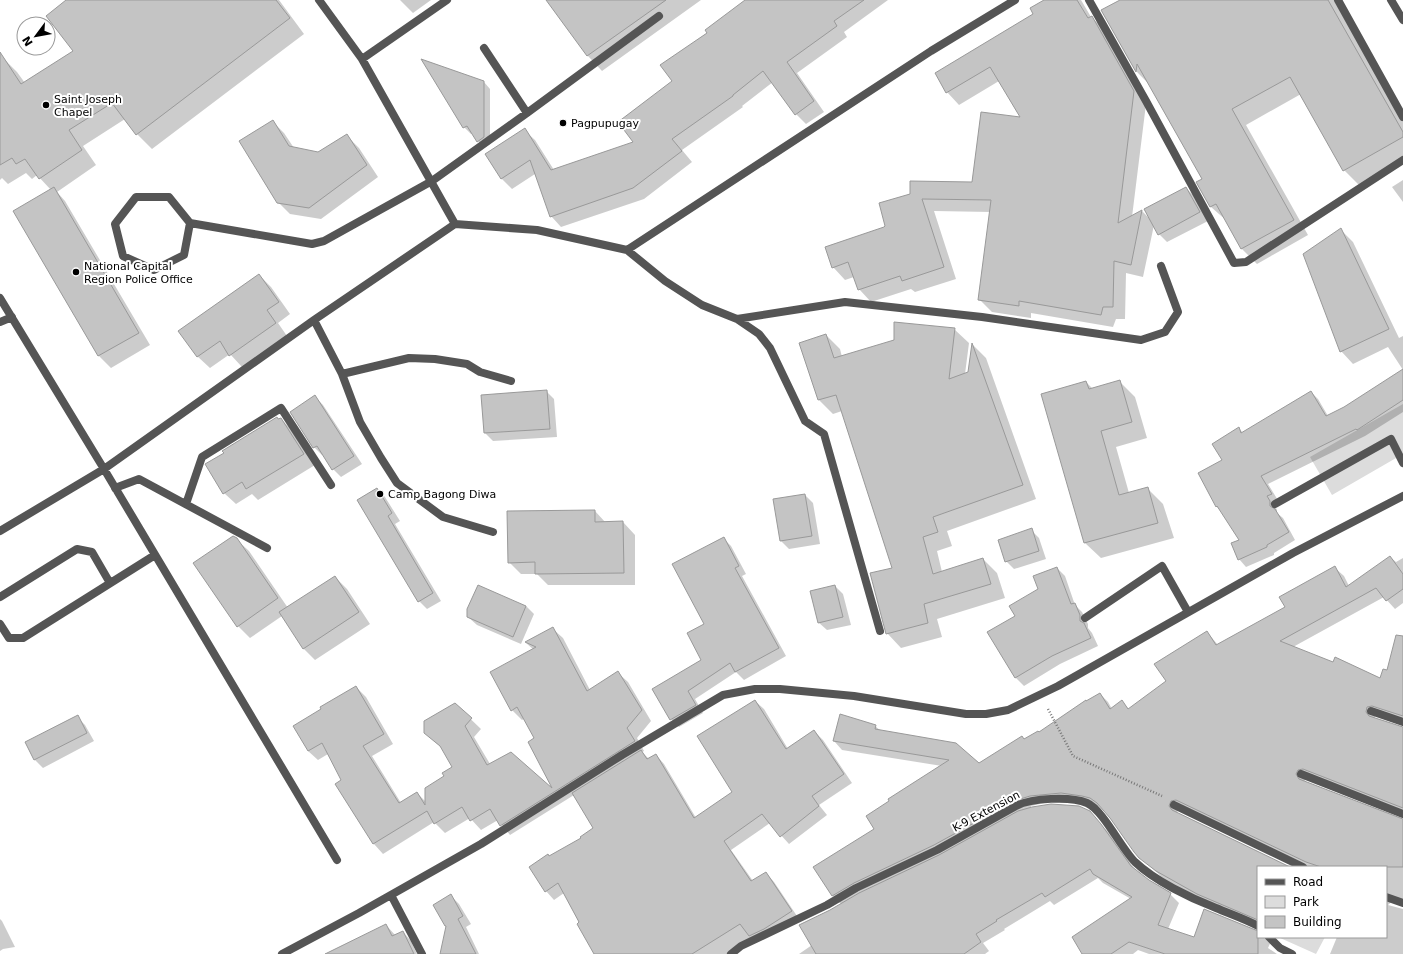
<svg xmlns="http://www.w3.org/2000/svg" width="1403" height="954" viewBox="0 0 1403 954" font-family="'DejaVu Sans',sans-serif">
<rect width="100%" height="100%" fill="#fff"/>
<path fill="#dcdcdc" d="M1403,404V454L1332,495L1310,457Z
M1278,937H1325L1316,954Z"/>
<path fill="#0003" d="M68,0H279L304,34L152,149L137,134L125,119L83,146L96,165L57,192L65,201L150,345L111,368L99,356L15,211L51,190L37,175L32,179L26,173L8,184L2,178L0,180V58L2,57L17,72L25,83L74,52Z
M400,0H431L413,13Z
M548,0H701L602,71L588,56Z
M750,0H888L844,32L847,37L797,73L824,112L806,124L796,114L773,82L742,106L743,107L682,150L692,162L644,199L561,227L551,216L535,174L512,189L501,178L524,130L535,140L554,170L635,142L673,81L709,33Z
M1045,0H1081L1091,17L1104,29L1146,104L1132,217L1142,211L1151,220L1186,188L1194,196L1208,221L1167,242L1159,234L1154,225L1143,277L1126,273L1125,319H1116L1113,327L1031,313V318L992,312L979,299L991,212L934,211L956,279L915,292L911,289L871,302L859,289L854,277L845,280L833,267L886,226L880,204L973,183L1022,119L999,81L959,105L947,92L1035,14Z
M1122,0H1334L1403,122V160L1359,185L1344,170L1301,94L1246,125L1308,235L1257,264L1242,249L1227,221L1211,207L1198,182L1203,179L1149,84L1137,72L1103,11Z
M423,61L484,82L490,89V144L484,148L478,141L472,133L471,134L464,127Z
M272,121L284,133L294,148L319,153L347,136L359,148L378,177L321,219L290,214L278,202Z
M1403,180V202L1392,187Z
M1341,230L1353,242L1399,338L1403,336V370L1388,347L1353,364L1341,351Z
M259,275L271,287L290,314L278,323L287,336L242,367L230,354L210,368L197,356Z
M954,329L969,343L965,374L969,373L973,345L986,358L1036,499L947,531L952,546L937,551L942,572L983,559L997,573L1005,598L937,619L942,637L901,648L887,633L893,568L842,411L833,414L819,400L826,335L840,349L842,357Z
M1403,370V412L1365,436L1268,484L1279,502L1274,504L1277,510V513L1283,518L1295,540L1274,553V555L1246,567L1239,559L1241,540L1223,513L1217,507L1199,473L1223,461L1239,428L1243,433L1311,392L1318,399L1328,416L1344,408Z
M1119,381L1135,397L1147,438L1116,447L1129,493L1147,488L1163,504L1174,538L1101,558L1085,543L1086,382L1093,389Z
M546,391L554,399L557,437L493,441L485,433L483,396Z
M315,397L323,405L362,464L341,477L333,469L324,454L322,455L314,447Z
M281,419L292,430L315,465L258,500L252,494L236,504L224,493Z
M377,489L385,497L400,521L395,524L441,601L427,609L419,601Z
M805,495L813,503L820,544L789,549L781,541Z
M595,511L606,523L623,522L635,535V585H548L537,574H521L509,562Z
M1031,530L1039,538L1046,559L1014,569L1006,561Z
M723,538L731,546L746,574L742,576L786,656L744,680L736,672L695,699L703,713L679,727L671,719L702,660L705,624Z
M236,539L249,551L288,608L335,577L347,589L370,624L315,660L303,648L282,616L250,638L238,626Z
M1390,557L1396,562L1403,558V603L1395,609L1384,597L1293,647L1333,663L1380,679L1388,672L1397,635L1403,636V721L1376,715L1374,719L1403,728V813L1310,777L1303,782L1403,820V902L1394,900L1388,905L1403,909V954H1330L1337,937H1386V867H1308L1186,808L1180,809L1177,812V814L1288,867H1258V924L1207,903L1165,880L1140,857L1104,810L1098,806L1081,802H1049L1031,806V808L1098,821L1110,834L1136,871L1149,881L1170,894L1179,903L1168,929L1195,938L1258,932V937H1273L1268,948L1277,954H1149L1138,950L1133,954H1084L1131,899L1103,883L1098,878L1054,905L1050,901L1004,929L1005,930L983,943L989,951L985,954H799L812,945L830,911L841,904L832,895L876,829L942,766L842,750L834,741L875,726L881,731L979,764L1039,733L1100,694L1108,702L1112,709L1122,702L1129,709L1168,682L1207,632L1218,645L1287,608L1335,568L1344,576L1349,586Z
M1057,568L1065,576L1075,605L1082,612L1088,624V628L1092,633L1098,646L1060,664L1024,686L1016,678L989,632L1016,616Z
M835,586L843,594L851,625L827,630L818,622Z
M526,606L534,614L521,644L477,625L468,617Z
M553,629L563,638L590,690L618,673L628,682L651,721L637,738L644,751L642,752L649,759L656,755L664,764L696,818L734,792L755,701L764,709L788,749L814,731L823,740L852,783L819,805L827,815L789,844L770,823L731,850L753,881L766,873L774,882L797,916L731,954H595L564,893L554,900L546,891L549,857L582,839L594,829L574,795L510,835L498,820L481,830L470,818L445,833L434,822L383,854L374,844L336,784L343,780L328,754L318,760L308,751L356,687L366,697L393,744L372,756L401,803L417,793L426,802L453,767L443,749L425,733L455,704L481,729L474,737L490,764L510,753L555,792L529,742L536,739L525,718L522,720L512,710L534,650L526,643Z
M77,717L85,725L94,741L43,768L35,760L26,743Z
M451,896L459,904L471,924L466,927L479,954H441L447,927Z
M0,919L2,921L15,947L3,949L0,951Z
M386,925L396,936L403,932L411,941L417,954H334Z"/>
<path fill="#c4c4c4" stroke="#999" d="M66,0H276L290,18L136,135L112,103L69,130L82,150L39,179L25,159L16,164L12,158L0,165V52L21,84L73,51L46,16Z
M546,0H666L587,56Z
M745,0H864L834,21L837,26L787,62L814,101L795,115L763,71L733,95V96L672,139L682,151L633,188L550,217L530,160L501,179L485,154L525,128L551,170L633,142L618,122L672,81L660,65L707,33L705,30Z
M1044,0H1077L1088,18L1092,16L1134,91L1118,223L1142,210L1131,265L1114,261L1113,307H1103L1101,315L1019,301V306L978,300L991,200L922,199L944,267L902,281L900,276L858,290L848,262L832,268L825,247L884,227L885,226L879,203L910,194V181L972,182L981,112L1020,117L990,67L946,93L935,73L1033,14L1030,8Z
M1120,0H1328L1403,132V137L1343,171L1290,77L1232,109L1294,220L1241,249L1216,204L1210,207L1196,182L1202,179L1137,64L1136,72L1101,10Z
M421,59L484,81V137L477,142L467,126L463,128Z
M273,120L289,146L318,152L347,134L367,165L309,208L277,203L239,141Z
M54,187L139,333L98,356L13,211Z
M1186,187L1200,212L1158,235L1144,209Z
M1341,228L1389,329L1340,352L1303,254Z
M259,274L279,302L267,310L276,323L229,356L220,341L197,357L178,331Z
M894,322L955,328L949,379L968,372L972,343L1023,485L933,517L938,532L923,537L933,574L983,558L991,584L924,604L928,623L886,634L870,573L892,568L836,395L818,400L799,343L826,334L834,358L894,340Z
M1403,369V400L1357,430L1356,429L1261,476L1272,494L1267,496L1270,501V506L1275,509L1289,532L1267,545V547L1238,560L1231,543L1239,540L1217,506L1216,507L1198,473L1222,460L1212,444L1239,427L1241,433L1311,391L1326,416L1344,407Z
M1120,380L1132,422L1101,431L1119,495L1148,487L1158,523L1084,543L1041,394L1086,381L1089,389Z
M547,390L550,429L484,433L481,395Z
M315,395L354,456L332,470L317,446L313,448L290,412Z
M277,417L278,419L281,418L304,454L246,489L242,482L223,494L205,464L224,453L222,451Z
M377,488L392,513L388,516L433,593L418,602L357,500Z
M805,494L812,536L780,541L773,499Z
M595,510V522L623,521L624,573L535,574V562L508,563L507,511Z
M1032,528L1039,551L1005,562L998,540Z
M233,536L237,538L278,598L237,627L193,563Z
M724,537L739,566L735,568L779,648L735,672L730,663L688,691L696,705L670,720L652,689L701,660L687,633L704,624L672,564Z
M1390,556L1403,574V589L1386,601L1376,588L1280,641L1333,662L1335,657L1380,678L1383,669L1387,670L1396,635L1403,636V716L1372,706L1367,707L1366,712L1369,716L1403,727V808L1303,769L1298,770L1296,774L1299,779L1403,819V867H1321L1306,862L1176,800L1171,801L1169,806L1172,810L1290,867H1258V920L1197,894L1156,871L1139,858L1134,852L1110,818L1097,803L1090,798L1082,796L1061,793L1030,796L1014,801L934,845L854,883L832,896L813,867L874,829L866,816L889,801L888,799L949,760L833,741L840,714L876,725L875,729L956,743L979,763L1022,736L1024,739L1038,731L1039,732L1086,700V701L1100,693L1110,709L1122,700L1128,709L1166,681L1154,664L1207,631L1216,645L1285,607L1279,597L1335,566L1346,587Z
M1057,567L1071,604L1075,603L1080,615V621L1084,623L1091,638L1052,656L1015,678L987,632L1015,616L1009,606L1038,589L1033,576Z
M335,576L359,612L303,649L279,612Z
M478,585L526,606L513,637L467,617V609Z
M835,585L843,617L818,623L810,591Z
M553,627L587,691L618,671L642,710L627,728L635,741L500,826L490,809L470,821L462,807L434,824L427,811L373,844L335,784L341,780L322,743L308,751L293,726L321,709L320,707L356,686L384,734L363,746L399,803L417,792L425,805V788L444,776L442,773L452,767L440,746L424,733V721L455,703L472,718L465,726L487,765L511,752L552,788L528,742L534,738L517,707L511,711L490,672L536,647L525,642Z
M755,700L786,749L814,730L844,774L812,796L819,806L780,837L762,814L724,841L751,881L766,872L792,911L764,929L749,936L740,924L692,954H594L577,924L579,922L558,883L545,892L529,867L548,854L549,856L581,838L580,837L593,828L572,793L641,750L647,759L656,754L694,818L732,792L697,736Z
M78,715L87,733L34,760L25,742Z
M1051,804L1079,806L1090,811L1101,824L1131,866L1149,880L1171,893L1158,925L1194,937L1204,909L1258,931V954H1165L1129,942L1111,954H1082L1072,937L1132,897L1093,874L1090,869L1045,897L1042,893L996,920L997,921L976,934L981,942L964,954H816L799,925L830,910L859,893L939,855L1018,811L1032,807Z
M451,894L463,916L458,919L476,954H440L446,926H445L433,905Z
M386,924L392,936L403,931L414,954H325Z"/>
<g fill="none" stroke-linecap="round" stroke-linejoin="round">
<path stroke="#777" stroke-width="2.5" stroke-dasharray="1 2" stroke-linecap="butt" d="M1048,709L1073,756L1162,796"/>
<path stroke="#555" stroke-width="8" d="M319,0L362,59L455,224
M1089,0L1146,101L1234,263L1246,262L1403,160
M1338,0L1403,117
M1391,0L1403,20
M484,48L527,113
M362,59L447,0
M190,223L184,255L154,270L123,256L115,224L136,197H169L190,223L312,244L324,241L432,181L527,113L659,16
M627,250L931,51L1015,0
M0,298L104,469L337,860
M737,319L845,302L982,317L1141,340L1165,332L1178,312L1161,266
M314,320L342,374L360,422L381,458L397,483L443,517L493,532
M0,322L12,317
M342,374L409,358L435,359L467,364L480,372L511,381
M115,488L139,479L267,548
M186,504L202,457L281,408L331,485
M1275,504L1391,439L1403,463
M0,531L104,469L314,320L455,224L537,230L627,250L665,281L702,305L737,319L759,334L770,348L805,421L824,434L880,631
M0,597L77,549L92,552L110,583
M1085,618L1162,566L1188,612
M0,624L9,638H23L155,555
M1371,711L1403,722
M1301,774L1403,814
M1174,805L1303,867
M391,895L422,954
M1386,897L1403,903
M282,954L359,913L481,844L622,755L723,695L755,689H780L854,696L966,714H986L1008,710L1058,686L1293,553L1403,496"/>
<path stroke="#555" stroke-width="8" d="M1269,937L1280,948L1292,954
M731,954L741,946L827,905L856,888L937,850L1016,806C1031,798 1071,796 1087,803C1103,810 1121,848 1135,862C1155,881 1190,898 1216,908C1230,914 1245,919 1258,926"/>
</g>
<g fill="#000" stroke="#fff" stroke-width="1.5">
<circle cx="46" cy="105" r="4"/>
<circle cx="563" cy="123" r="4"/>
<circle cx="76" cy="272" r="4"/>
<circle cx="380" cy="494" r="4"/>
</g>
<g text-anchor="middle" stroke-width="4" stroke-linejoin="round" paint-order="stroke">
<g font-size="11" fill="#000" stroke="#fff" text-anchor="start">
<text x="54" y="103">Saint Joseph<tspan x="54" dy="13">Chapel</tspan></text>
<text x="571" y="127">Pagpupugay</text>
<text x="84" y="270">National Capital<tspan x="84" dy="13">Region Police Office</tspan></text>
<text x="388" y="498">Camp Bagong Diwa</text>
</g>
<g font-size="11" fill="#000" stroke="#fff">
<text transform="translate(986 811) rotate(-28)" y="4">K-9 Extension</text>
</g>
</g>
<rect x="1257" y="866" width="130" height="72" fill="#ffffff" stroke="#999999"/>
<rect x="1265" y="879" width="20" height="6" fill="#555555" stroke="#999999"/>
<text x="1293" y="886" font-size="12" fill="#000000">Road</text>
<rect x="1265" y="896" width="20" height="12" fill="#dcdcdc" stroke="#999999"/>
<text x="1293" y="906" font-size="12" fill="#000000">Park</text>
<rect x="1265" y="916" width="20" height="12" fill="#c4c4c4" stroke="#999999"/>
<text x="1293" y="926" font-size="12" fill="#000000">Building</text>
<g transform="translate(36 36) rotate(238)"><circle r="19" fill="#ffffff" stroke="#999999"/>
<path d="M0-3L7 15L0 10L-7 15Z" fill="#000000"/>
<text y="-6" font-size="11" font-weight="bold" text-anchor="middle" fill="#000000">N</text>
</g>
</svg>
